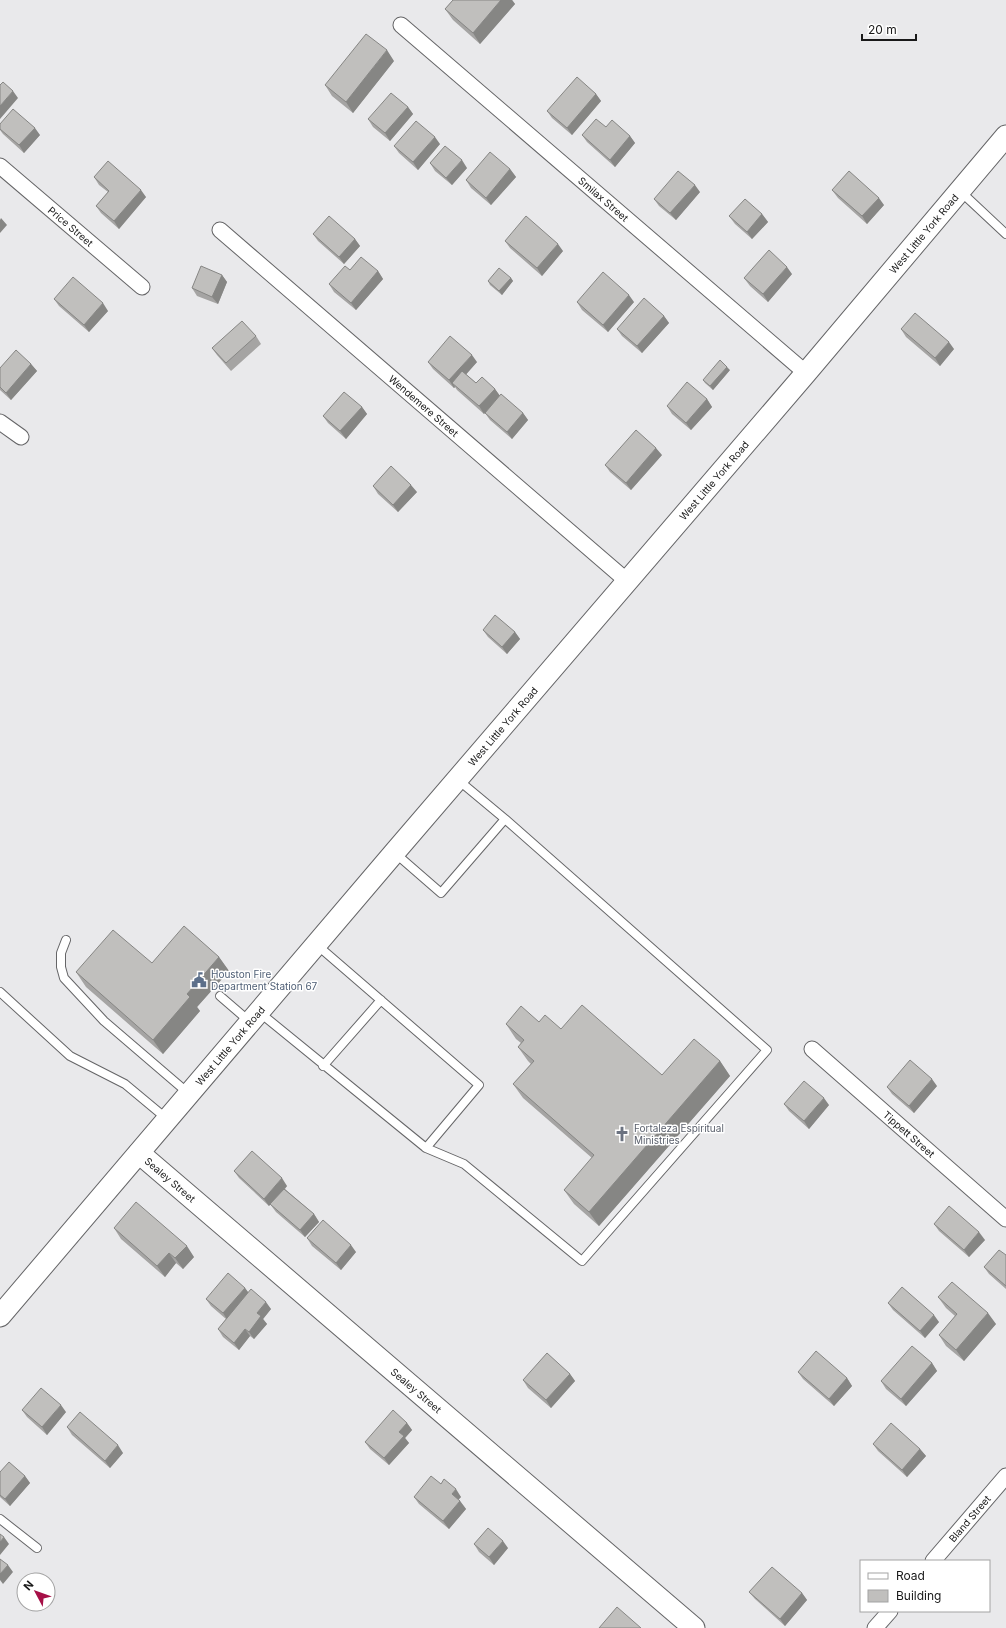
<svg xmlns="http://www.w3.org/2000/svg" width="1006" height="1628" viewBox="0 0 1006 1628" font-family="Inter,sans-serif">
<rect width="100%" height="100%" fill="#e9e9eb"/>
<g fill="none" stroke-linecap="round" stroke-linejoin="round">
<g stroke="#656567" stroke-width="10">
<path id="lane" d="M960,191L1006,234
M395,853L441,893L505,819
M66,940L61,953V967L64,978L104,1021L188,1093
M0,992L70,1056L125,1084L167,1119
M220,996L249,1021
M259,1012L426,1148L479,1085L317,945
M323,1066L381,1000
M426,1148L464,1164L582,1261L767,1050L505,819L457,779
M0,1519L37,1548"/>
</g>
<g stroke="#656567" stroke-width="17">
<g id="street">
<path id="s1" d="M401,25L806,373"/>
<path id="s2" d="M0,166L142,287"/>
<path id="s3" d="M220,230L627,581"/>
<path d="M0,422L21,437"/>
<path id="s4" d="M812,1049L1006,1219"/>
<path id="s5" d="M933,1561L1006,1476"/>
<path d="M875,1628L890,1611"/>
</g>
</g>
<g stroke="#656567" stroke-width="23">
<g id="secondary">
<path id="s6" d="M139,1153L694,1628"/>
<path id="s7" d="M0,1316L394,853L806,373L1006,136"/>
</g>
</g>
<use href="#lane" stroke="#fff" stroke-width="8"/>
<use href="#street" stroke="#fff" stroke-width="15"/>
<use href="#secondary" stroke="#fff" stroke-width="21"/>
</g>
<path fill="#a5a4a3" d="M453,0H512L515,4L480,44L453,20L445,9Z
M394,61L353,113L332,96L325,85Z
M596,94L601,101L572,135L552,118L547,111Z
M408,107L413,114L390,141L373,127L368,119Z
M0,124L40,135L24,153L3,134L0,130Z
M606,127L630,136L635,143L615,167L587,142L582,135Z
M440,144L418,170L399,153L394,146Z
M430,163L467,168L452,185L435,171Z
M510,169L516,177L491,205L471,188L466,180Z
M94,177L146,197L119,229L101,213L96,206L108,192L99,185Z
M832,190L884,205L867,224L838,198Z
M700,192L676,220L659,206L654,199Z
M762,214L768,222L752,239L735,224L729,216Z
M313,234L355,239L360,246L344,264L318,241Z
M505,241L563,251L542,276L510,248Z
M350,270L378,271L383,279L356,310L334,292L329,284Z
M792,274L768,302L750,286L744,278Z
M222,275L227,282L218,304L197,296L192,288Z
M511,278L513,281L502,295L490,285L488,281Z
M54,299L108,311L89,332L59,306Z
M577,302H634L608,332L582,310Z
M664,316L669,323L642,353L622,336L617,329Z
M901,329L954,349L940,366L906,337Z
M256,336L261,344L231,371L217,355L212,348Z
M428,362H477L466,374L476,383L495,389L500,396L523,413L528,420L512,439L490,420L485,413L484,414L457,390L455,387L454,388L433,369Z
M31,364L37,371L11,400L0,390V368Z
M730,370L713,390L705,383L703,380Z
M707,399L712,407L691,430L672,414L667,406Z
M362,407L367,414L346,439L328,423L323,416Z
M662,455L631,490L610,472L605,465Z
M373,486L417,492L398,512L378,494Z
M483,630L515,632L520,639L507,654L488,637Z
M219,957L229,971L197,1007L200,1011L163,1054L86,987L76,972Z
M539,1022L561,1029L662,1075L720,1061L730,1076L599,1226L574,1204L564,1190L592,1158L523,1098L513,1084L531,1064L528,1061L518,1047L521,1043L516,1039L506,1024Z
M937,1086L914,1113L892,1094L887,1087Z
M784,1104L829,1105L809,1129L789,1111Z
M234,1171L287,1186L285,1189L314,1214L319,1222L305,1237L276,1212L270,1204L269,1206L239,1178Z
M934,1224L985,1240L969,1257L939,1231Z
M114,1228L194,1257L183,1269L176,1263L165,1277L121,1239Z
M307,1238L356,1252L341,1270L312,1246Z
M1006,1255V1289L989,1274L984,1267Z
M245,1288L248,1292L271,1309L263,1319L267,1324L254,1339L250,1336L239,1350L223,1337L218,1329L226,1319L211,1306L206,1299Z
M938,1297L996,1324L964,1361L946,1346L939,1335L955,1316L946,1308Z
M888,1303L939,1322L925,1338L893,1310Z
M932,1363L937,1371L906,1406L886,1389L881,1381Z
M798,1372L847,1378L852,1386L834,1406L803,1379Z
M570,1374L575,1381L551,1408L528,1388L523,1380Z
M22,1410L66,1412L47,1435L27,1417Z
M407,1423L412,1430L405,1438L409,1443L389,1465L370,1449L365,1442Z
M67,1427L123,1453L110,1468L72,1435Z
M873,1444L920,1449L926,1456L907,1477L878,1451Z
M0,1472L25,1476L30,1483L10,1506L0,1497Z
M441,1484L461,1497L458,1500L460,1501L466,1509L449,1529L419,1504L414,1497Z
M474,1544L508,1548L494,1565L479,1552Z
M749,1592L802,1593L807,1600L785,1626L755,1599Z"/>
<path fill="#868684" d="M501,0H512L515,4L480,44L473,33Z
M387,50L394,61L353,113L346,102Z
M13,91L18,98L0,119V106Z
M596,94L601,101L572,135L567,128Z
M408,107L413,114L390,141L385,133Z
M35,128L40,135L24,153L19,145Z
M630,136L635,143L615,167L610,160Z
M435,137L440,144L418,170L413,162Z
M462,160L467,168L452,185L446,178Z
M510,169L516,177L491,205L486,198Z
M695,185L700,192L676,220L670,213Z
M141,190L146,197L119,229L114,221Z
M879,198L884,205L867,224L862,216Z
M762,214L768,222L752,239L747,232Z
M1,218L7,225L0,233V220Z
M355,239L360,246L344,264L339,257Z
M558,244L563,251L542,276L537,268Z
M787,267L792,274L768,302L763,294Z
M378,271L383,279L356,310L351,303Z
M222,275L227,282L218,304L212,297Z
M511,278L513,281L502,295L499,291Z
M629,295L634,302L608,332L603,325Z
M103,303L108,311L89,332L84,325Z
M664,316L669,323L642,353L637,346Z
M949,342L954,349L940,366L935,358Z
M472,355L477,362L456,386L452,383L455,387L454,388L449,380Z
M31,364L37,371L11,400L6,393Z
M727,367L730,370L713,390L710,386Z
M495,389L500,396L484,414L479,406Z
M707,399L712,407L691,430L686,423Z
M362,407L367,414L346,439L340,431Z
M523,413L528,420L512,439L507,432Z
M656,448L662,455L631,490L626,483Z
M411,485L417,492L398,512L393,505Z
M515,632L520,639L507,654L502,647Z
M219,957L229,971L197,1007L200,1011L163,1054L153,1040L187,994Z
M720,1061L730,1076L599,1226L589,1212Z
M932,1079L937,1086L914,1113L909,1106Z
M824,1098L829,1105L809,1129L804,1121Z
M282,1178L287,1186L269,1206L264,1199Z
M314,1214L319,1222L305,1237L300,1230Z
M979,1232L985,1240L969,1257L964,1250Z
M351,1245L356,1252L341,1270L336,1263Z
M187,1246L194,1257L183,1269L175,1258Z
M169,1253L176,1263L165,1277L157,1266Z
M245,1288L250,1295L228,1321L223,1313Z
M266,1302L271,1309L263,1319L267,1324L254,1339L249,1332L257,1313Z
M988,1313L996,1324L964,1361L956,1350Z
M934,1315L939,1322L925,1338L920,1331Z
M245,1329L250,1336L239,1350L234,1343Z
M932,1363L937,1371L906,1406L901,1399Z
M570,1374L575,1381L551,1408L546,1400Z
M847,1378L852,1386L834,1406L829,1399Z
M61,1405L66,1412L47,1435L42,1427Z
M407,1423L412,1430L405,1438L409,1443L389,1465L384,1458L399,1432Z
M118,1445L123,1453L110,1468L105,1461Z
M920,1449L926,1456L907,1477L902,1470Z
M25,1476L30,1483L10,1506L5,1499Z
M456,1489L461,1497L457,1501L452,1494Z
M460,1501L466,1509L449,1529L443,1521Z
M4,1537L9,1544L0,1555V1542Z
M503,1541L508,1548L494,1565L489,1557Z
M8,1565L13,1572L3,1584L0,1580V1574Z
M802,1593L807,1600L785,1626L780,1619Z"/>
<path fill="#c0bfbd" stroke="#868684" d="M453,0H501L473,33L445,9Z
M366,34L387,50L346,102L325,85Z
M577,77L596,94L567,128L547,111Z
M3,82L13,91L0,106V85Z
M391,93L408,107L385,133L368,119Z
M13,109L35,128L19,145L0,129V124Z
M596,119L606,127L612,120L630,136L610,160L582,135Z
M416,121L435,137L413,162L394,146Z
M445,146L462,160L446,178L430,163Z
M490,152L510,169L486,198L466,180Z
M108,161L141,190L114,221L96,206L109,191L94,177Z
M678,171L695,185L670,213L654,199Z
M849,171L879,198L862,216L832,190Z
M745,199L762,214L747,232L729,216Z
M329,216L355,239L339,257L313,234Z
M526,216L558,244L537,268L505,241Z
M769,250L787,267L763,294L744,278Z
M361,257L378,271L351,303L329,284L345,266L350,270Z
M201,266L222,275L212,297L192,288Z
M499,268L511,278L499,291L488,281Z
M603,272L629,295L603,325L577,302Z
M73,277L103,303L84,325L54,299Z
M644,298L664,316L637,346L617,329Z
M915,313L949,342L935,358L901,329Z
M242,321L256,336L226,363L212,348Z
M450,336L472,355L449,380L428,362Z
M16,350L31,364L6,393L0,387V368Z
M720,360L727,367L710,386L703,380Z
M462,371L476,383L482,377L495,389L479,406L452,383Z
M687,382L707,399L686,423L667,406Z
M344,392L362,407L340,431L323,416Z
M501,394L523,413L507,432L485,413Z
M636,430L656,448L626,483L605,465Z
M391,466L411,485L393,505L373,486Z
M495,615L515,632L502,647L483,630Z
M184,926L219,957L187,994L190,997L153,1040L76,972L113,930L152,963Z
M582,1005L662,1075L694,1039L720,1061L589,1212L564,1190L594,1155L513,1084L534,1061L518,1047L524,1040L506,1024L521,1006L539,1022L545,1015L561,1029Z
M910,1060L932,1079L909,1106L887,1087Z
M804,1081L824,1098L804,1121L784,1104Z
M252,1151L282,1178L264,1199L234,1171Z
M284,1189L314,1214L300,1230L270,1204Z
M136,1202L187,1246L175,1258L169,1253L157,1266L114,1228Z
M949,1206L979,1232L964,1250L934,1224Z
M323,1220L351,1245L336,1263L307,1238Z
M999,1250L1006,1255V1286L984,1267Z
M228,1273L245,1288L223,1313L206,1299Z
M952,1282L988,1313L956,1350L939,1335L957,1314L938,1297Z
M902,1287L934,1315L920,1331L888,1303Z
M251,1289L266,1302L257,1313L261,1316L249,1332L245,1329L234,1343L218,1329Z
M912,1346L932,1363L901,1399L881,1381Z
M816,1351L847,1378L829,1399L798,1372Z
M547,1353L570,1374L546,1400L523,1380Z
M41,1388L61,1405L42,1427L22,1410Z
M393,1410L407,1423L399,1432L404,1436L384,1458L365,1442Z
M80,1412L118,1445L105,1461L67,1427Z
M891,1423L920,1449L902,1470L873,1444Z
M9,1462L25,1476L5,1499L0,1495V1472Z
M431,1476L441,1484L444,1479L456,1489L452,1494L460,1501L443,1521L414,1497Z
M488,1528L503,1541L489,1557L474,1544Z
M0,1534L4,1537L0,1542Z
M0,1559L8,1565L0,1574Z
M772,1567L802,1593L780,1619L749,1592Z
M617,1607L641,1628H599Z"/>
<defs>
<g id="civic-bare" transform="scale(1.2)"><path d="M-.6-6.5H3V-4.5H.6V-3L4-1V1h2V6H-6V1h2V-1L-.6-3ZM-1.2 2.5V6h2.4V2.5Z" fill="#5c6f8a" stroke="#fff" stroke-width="2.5" paint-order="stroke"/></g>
<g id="church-bare" transform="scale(1.2)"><path d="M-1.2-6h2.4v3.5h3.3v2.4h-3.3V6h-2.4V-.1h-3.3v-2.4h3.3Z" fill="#6b7280" stroke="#fff" stroke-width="2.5" paint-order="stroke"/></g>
</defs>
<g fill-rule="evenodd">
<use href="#civic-bare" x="199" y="980"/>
<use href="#church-bare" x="622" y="1134"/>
</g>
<g text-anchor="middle" stroke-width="3" stroke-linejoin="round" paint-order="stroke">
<g font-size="10" fill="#191919" stroke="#fff">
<text dy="4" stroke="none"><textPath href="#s1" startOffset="267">Smilax Street</textPath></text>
<text dy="4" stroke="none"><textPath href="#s2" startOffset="93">Price Street</textPath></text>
<text dy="4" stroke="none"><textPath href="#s7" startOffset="1423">West Little York Road</textPath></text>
<text dy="4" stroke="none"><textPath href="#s3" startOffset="269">Wendemere Street</textPath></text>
<text dy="4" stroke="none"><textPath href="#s7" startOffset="1099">West Little York Road</textPath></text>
<text dy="4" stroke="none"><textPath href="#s7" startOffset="775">West Little York Road</textPath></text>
<text dy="4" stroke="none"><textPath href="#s7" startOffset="355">West Little York Road</textPath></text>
<text dy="4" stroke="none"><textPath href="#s4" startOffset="129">Tippett Street</textPath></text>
<text dy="4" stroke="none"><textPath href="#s6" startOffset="41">Sealey Street</textPath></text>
<text dy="4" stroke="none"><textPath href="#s6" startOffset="365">Sealey Street</textPath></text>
<text dy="4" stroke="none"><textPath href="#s5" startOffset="56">Bland Street</textPath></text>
</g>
<g font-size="10" fill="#4e5e75" stroke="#fff" text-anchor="start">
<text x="211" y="978">Houston Fire<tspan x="211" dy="12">Department Station 67</tspan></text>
</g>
<g font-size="10" fill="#5b616d" stroke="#fff" text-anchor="start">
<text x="634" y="1132">Fortaleza Espiritual<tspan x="634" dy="12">Ministries</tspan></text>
</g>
</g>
<rect x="860" y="1560" width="130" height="52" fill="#ffffff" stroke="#a3a3a3"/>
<rect x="868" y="1573" width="20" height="6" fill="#ffffff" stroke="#a3a3a3"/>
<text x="896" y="1580" font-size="12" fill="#191919">Road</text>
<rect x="868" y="1590" width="20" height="12" fill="#c0bfbd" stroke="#a3a3a3"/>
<text x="896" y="1600" font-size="12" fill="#191919">Building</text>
<g transform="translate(36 1592) rotate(311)"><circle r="19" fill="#ffffff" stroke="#a3a3a3"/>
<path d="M0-3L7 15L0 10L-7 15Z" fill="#a61047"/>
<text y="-6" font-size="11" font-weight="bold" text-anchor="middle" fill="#191919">N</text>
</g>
<path d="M862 34v6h54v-6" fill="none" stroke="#191919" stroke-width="2"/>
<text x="868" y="34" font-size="12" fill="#191919" stroke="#ffffff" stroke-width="3" paint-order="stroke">20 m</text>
</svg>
